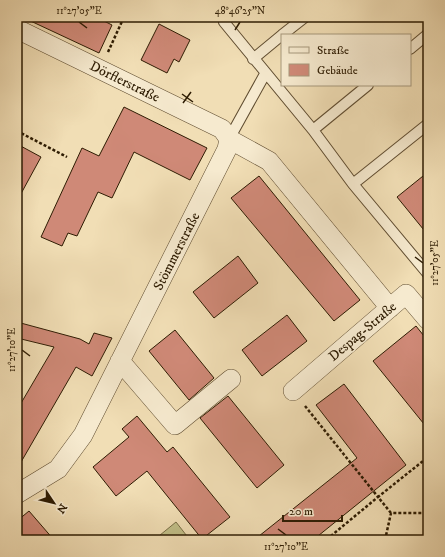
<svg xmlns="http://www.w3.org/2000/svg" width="445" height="557" viewBox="0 0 445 557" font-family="'IM FELL DW Pica',serif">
<rect width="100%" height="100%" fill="#f1deb5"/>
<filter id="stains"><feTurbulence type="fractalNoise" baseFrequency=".005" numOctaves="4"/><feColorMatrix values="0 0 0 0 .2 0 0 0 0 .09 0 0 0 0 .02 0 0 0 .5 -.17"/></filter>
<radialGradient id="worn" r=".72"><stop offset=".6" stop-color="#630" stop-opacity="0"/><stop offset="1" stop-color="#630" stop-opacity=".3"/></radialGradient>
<path fill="#c1bf88" stroke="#786e46" d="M176,522L190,540H154Z"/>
<path fill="#cf8977" stroke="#2e1c03" d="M22,17H96L112,25L99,53Z
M159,24L190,40L179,62L174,59L167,73L141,60Z
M124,107L207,148L190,180L134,152L112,198L98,192L77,236L68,233L62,246L41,237L82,148L99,156Z
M17,144L41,157L17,201Z
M428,172V235L397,197Z
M259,176L360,300L334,321L231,198Z
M238,256L258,283L214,318L193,292Z
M287,315L307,341L262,376L242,350Z
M17,322L80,339L89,344L94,333L112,338L92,376L76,367L17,469V410L54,347L17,338Z
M416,326L428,341V429L373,361Z
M175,330L214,378L189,400L149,351Z
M344,384L406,465L313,540H254L357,458L316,405Z
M228,396L284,465L257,488L200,418Z
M137,416L167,452L173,447L230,517L202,539L147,471L116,496L93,467L129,437L122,429Z
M29,511L54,540H17V521Z"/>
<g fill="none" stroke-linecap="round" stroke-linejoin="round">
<g stroke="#5f4c30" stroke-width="12">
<path id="lane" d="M227,17L224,22L313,130L353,184L428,274
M282,35L305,17
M410,49L428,34
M253,59L282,35
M313,130L368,85
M229,139L265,74
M353,184L428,124"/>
</g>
<g stroke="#5f4c30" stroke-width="20">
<path id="street" d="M17,29L222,129L229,139L269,161L390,308
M120,361L175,425L231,379
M293,391L406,294L428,320
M17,494L58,469L83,435L227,149L229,139"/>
</g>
<path stroke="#2e1c03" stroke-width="2.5" stroke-dasharray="3 2" stroke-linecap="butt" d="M108,52L124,17
M17,131L67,157
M305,406L378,497L326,540
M391,513L378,497L428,457
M385,540L391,513H428"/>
<use href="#lane" stroke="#f6eacf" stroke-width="10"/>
<use href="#street" stroke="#f6eacf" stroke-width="19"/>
</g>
<path fill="none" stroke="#2e1c03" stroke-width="1.5" d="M79,22L87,28M235,30L240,22M182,94L193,102M183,103L191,92M415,257L423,263M22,350L30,356M278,529L286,535"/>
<g text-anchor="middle" stroke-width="3" stroke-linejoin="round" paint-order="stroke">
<g font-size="14" fill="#2e1c03" stroke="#f6eacf">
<text transform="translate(125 81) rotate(26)" y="5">Dörflerstraße</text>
<text transform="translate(176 251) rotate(-63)" y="5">Stömmerstraße</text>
<text transform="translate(362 331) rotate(-40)" y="5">Despag-Straße</text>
</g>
</g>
<rect width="445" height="557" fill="none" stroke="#f1deb5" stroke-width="44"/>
<rect x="281" y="34" width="130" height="52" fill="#f6eacf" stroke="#a6987d"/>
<rect x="289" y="47" width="20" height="6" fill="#f6eacf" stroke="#a6987d"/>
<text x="317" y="54" font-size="12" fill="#2e1c03">Straße</text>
<rect x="289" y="64" width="20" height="12" fill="#cf8977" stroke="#a6987d"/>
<text x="317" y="74" font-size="12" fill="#2e1c03">Gebäude</text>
<g transform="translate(54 503) rotate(125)" stroke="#f6eacf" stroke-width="3" paint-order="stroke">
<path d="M0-3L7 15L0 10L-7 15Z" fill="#2e1c03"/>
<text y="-6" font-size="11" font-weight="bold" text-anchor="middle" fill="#2e1c03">N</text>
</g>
<path d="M283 515v6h59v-6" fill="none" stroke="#2e1c03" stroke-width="2"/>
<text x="289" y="515" font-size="12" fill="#2e1c03" stroke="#f6eacf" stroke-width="3" paint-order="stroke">20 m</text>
<rect x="22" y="22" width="401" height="513" fill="none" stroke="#2e1c03" stroke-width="1.5"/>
<g font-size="10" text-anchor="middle" fill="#2e1c03">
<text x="79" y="14">11°27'05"E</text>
<text x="240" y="14">48°46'25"N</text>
<text transform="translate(434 263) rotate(-90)" y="4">11°27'05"E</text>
<text transform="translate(11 350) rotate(-90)" y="4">11°27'10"E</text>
<text x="286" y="550">11°27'10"E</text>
</g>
<rect width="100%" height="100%" filter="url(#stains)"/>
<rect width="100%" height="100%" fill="url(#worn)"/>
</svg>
